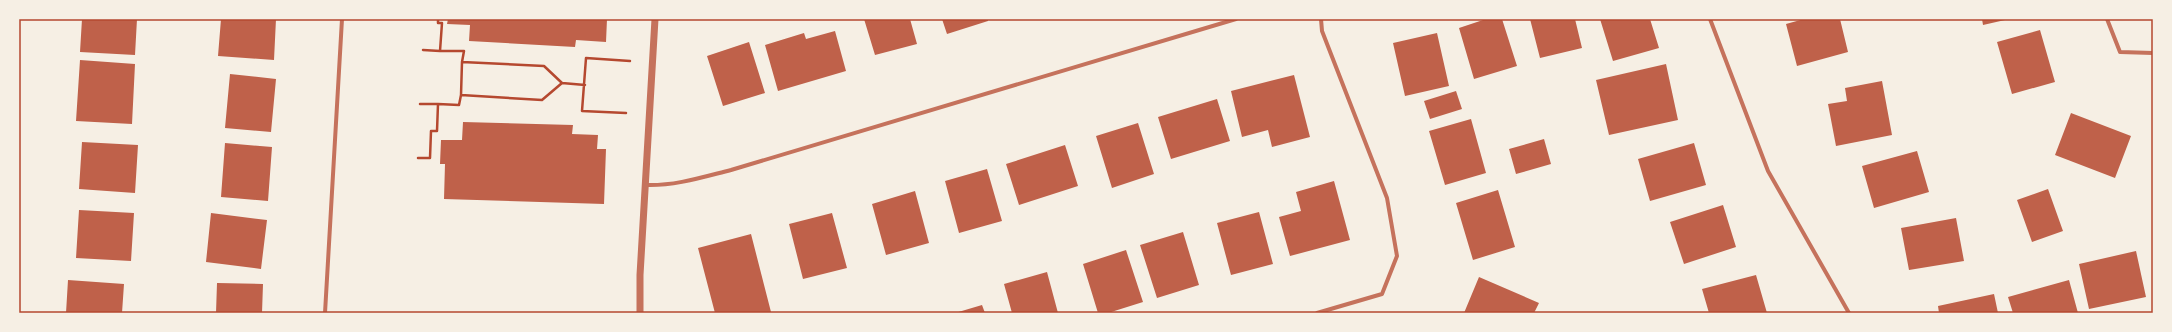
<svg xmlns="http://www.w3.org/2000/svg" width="2172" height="332" viewBox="0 0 2172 332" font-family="'Source Sans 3',sans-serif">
<rect width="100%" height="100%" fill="#f6efe4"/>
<path fill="#bf614a" d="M82,19H137L135,55L80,52Z
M221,19H276L274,60L218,56Z
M448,19H607L606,42L576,40L575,47L469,41L470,25L447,24Z
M864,19H910L917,44L875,55Z
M942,19H988V21L947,34Z
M1486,19H1502L1517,66L1474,79L1459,28Z
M1530,19H1575L1582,48L1540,58Z
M1600,19H1650L1659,48L1613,61Z
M1804,19H1840L1848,52L1797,66L1786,24Z
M1982,19H2005V20L1983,25Z
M2040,30L2055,82L2012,94L1997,42Z
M835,31L846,71L778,91L765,45L804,33L806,39Z
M1437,33L1449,86L1405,96L1393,43Z
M749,42L765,93L723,106L707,56Z
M80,60L135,64L132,124L76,121Z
M1666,64L1678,120L1609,135L1596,80Z
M230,74L276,79L271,132L225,128Z
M1294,75L1310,137L1272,147L1268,130L1242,137L1231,91Z
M1882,81L1892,135L1836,146L1828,104L1847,101L1845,88Z
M1456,91L1462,109L1430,119L1424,101Z
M1217,99L1230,141L1171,159L1158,117Z
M2071,113L2131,136L2115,178L2055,155Z
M1471,119L1486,173L1445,185L1429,131Z
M463,122L573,125L572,134L598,135L597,149H606L604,204L444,199L445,164H440L441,140H462Z
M1138,123L1154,174L1112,188L1096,136Z
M1544,139L1551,164L1516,174L1509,149Z
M82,142L138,145L135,193L79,189Z
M225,143L272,147L268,201L221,197Z
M1694,143L1706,185L1650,201L1638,159Z
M1065,145L1078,186L1019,205L1006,164Z
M1917,151L1929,192L1874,208L1862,166Z
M987,169L1002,221L959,233L945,181Z
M1334,181L1350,240L1290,256L1279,217L1301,211L1296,192Z
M2048,189L2063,231L2032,242L2017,200Z
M1498,190L1515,247L1473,260L1456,203Z
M915,191L929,243L886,255L872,204Z
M1723,205L1736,247L1684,264L1670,222Z
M79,210L134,213L131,261L76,258Z
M1259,212L1273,264L1231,275L1217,223Z
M211,213L267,220L261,269L206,262Z
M832,213L847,268L803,279L789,224Z
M1956,218L1964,261L1909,270L1901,228Z
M1183,232L1199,285L1157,298L1140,245Z
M751,234L771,312L715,313L698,248Z
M1126,250L1143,302L1108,313H1098L1083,264Z
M2136,251L2146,297L2089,309L2079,264Z
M1047,272L1058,313H1012L1004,284Z
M1756,275L1767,313H1709L1702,289Z
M1479,277L1539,303L1534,313H1464Z
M68,280L124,284L122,313H66Z
M2069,280L2078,313H2013L2008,297Z
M217,283L263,284L262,313H216Z
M1994,294L1998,313H1939L1938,306Z
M982,305L985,313H955Z"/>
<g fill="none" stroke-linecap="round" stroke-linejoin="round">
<path stroke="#b5482f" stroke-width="2.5" d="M438,19V23H442L440,51H464L462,62
M423,50L440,51
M562,83L542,100L461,95L462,62L544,66L562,83L585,85
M420,104H438
M626,113L582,111L586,58L630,61
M418,158H430L431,131H437L438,104L459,105L461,95"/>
<path stroke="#c5725c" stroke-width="4" d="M1710,19L1768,171L1849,313
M2107,19L2120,52L2153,53
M646,185C675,186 703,177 731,170L1236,19
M325,313L342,19
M1317,313L1382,294L1397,256L1387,198L1322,31L1321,19"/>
<path stroke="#c5725c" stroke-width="7" d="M640,313V275L655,19"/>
</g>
<rect width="2172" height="332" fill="none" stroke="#f6efe4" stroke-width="40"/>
<rect x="20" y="20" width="2132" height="292" fill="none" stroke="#b5482f" stroke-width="1.5"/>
</svg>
